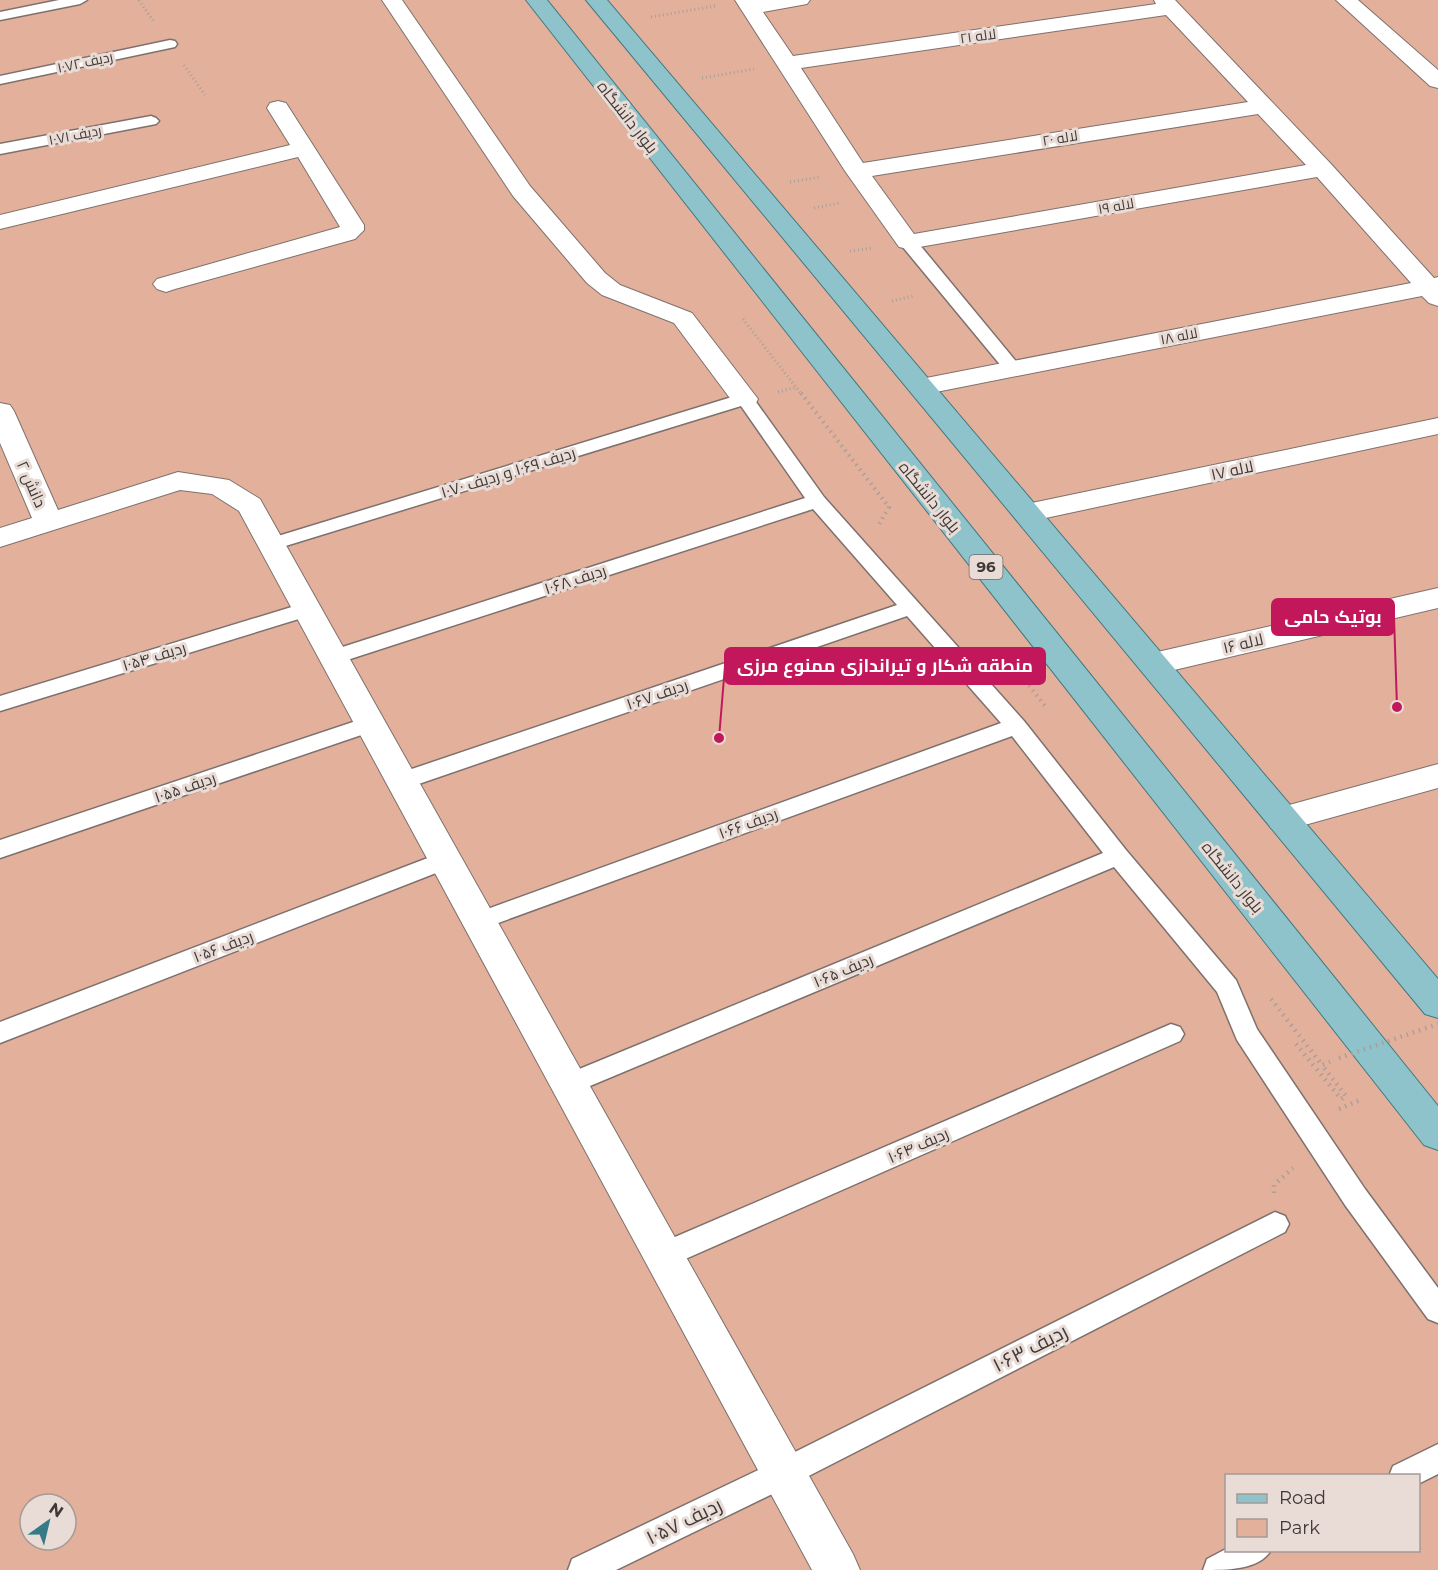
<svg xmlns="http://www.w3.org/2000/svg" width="1438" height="1570" viewBox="0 0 1438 1570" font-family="Montserrat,Cairo,sans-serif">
<rect width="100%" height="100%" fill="#e9dbd5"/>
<path fill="#e3b09c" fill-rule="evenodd" d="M0,0H1438V1570H0ZM1226,1476H1418V1550H1226ZM30,1504H66V1540H30Z"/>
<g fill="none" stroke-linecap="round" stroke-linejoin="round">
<g stroke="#7e716d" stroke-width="3">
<path id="lane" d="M59,0H87L80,4L0,20V12Z
M170,40L175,41L177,44L175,47L0,84V76Z
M151,116L156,118L159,121L156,124L0,154V144Z
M908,237L914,238L1019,365L1022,369L1019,373H1007L902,246L900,242L902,238Z
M745,393L751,395L824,497L1024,721L1126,850L1236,980L1257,1029L1365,1189L1438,1288V1323L1428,1319L1345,1205L1237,1040L1217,992L1114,867L578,1091L569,1095L560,1091L556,1084L560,1077L1103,853L1012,736L487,927L479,930L471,927L467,921L471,915L1001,723L907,616L410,787L402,789L394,787L391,781L394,775L897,605L813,509L341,662L334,664L327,662L323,657L327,652L805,498L741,406L279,548L272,550L265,548L262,544L265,540Z
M308,602L315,604L318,609L315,614L0,711V696Z
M371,716L379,719L382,724L379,729L0,858V840Z
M446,851L454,854L458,860L454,866L0,1043V1022Z
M1171,1024L1180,1027L1184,1034L1180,1041L674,1264L664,1267L654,1264L650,1255L654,1246Z
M1275,1212L1285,1216L1289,1224L1285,1232L795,1483L616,1570H568L572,1559L773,1463Z
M1438,1444V1474L1418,1484V1476H1389L1393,1466Z
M1226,1549V1550H1271C1260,1570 1227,1570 1203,1570L1207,1559Z"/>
</g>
<g stroke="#7e716d" stroke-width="2">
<path id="street" d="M382,0H402L530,186L605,273L620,285L692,313L758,399L755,405L745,407L735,405L674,323L602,295L587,283L513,196Z
M735,0H810L807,4L763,12L793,56L1156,4L1154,0H1175L1331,164L1434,278L1438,277V306L1429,303L1422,296L921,395L912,393L908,387L912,381L921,379L1411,283L1317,177L908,249L899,247L845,171ZM1166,15L1248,102L863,163L801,68ZM1258,114L1306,165L914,234L872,176Z
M1336,0H1358L1438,70V88L1430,86Z
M278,101L286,103L364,225V230L355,239L175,289L166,292L157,289L153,284L157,279L340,227L298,157L0,229V215L290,145L267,108L270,103Z
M0,403L10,405L14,411L58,510L178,472L229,480L260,499L853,1554L860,1570H812L239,511L212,494L180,490L0,547V528L32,518L0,443Z
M1438,418V434L1027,522L1017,519L1013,513L1017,507L1027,504Z
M1438,588V608L1153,675L1142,671L1137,664L1142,657L1153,653Z
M1438,764V788L1283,831L1271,828L1266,819L1271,810Z"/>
</g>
<g stroke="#417981" stroke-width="2">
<path id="primary" d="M526,0H547L1438,1106V1150L1424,1145Z
M586,0H607L1438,979V1018L1425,1014Z"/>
</g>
<path stroke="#aa9f9a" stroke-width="3" stroke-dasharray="1 3" stroke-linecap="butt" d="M139,0L154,22
M651,17L715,6
M184,65L205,95
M702,78L754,69
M790,182L821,177
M814,208L839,203
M850,251L873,248
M892,301L913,296
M743,319L802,395
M778,392L797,387"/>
<path stroke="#aa9f9a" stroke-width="4" stroke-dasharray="1.5 4.5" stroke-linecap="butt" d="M801,393L889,507L878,526
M1011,671L1020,674L1045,706"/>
<path stroke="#aa9f9a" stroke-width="4.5" stroke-dasharray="1.5 5" stroke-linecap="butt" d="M1271,999L1322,1065
M1296,1044L1341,1099L1346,1096L1322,1065L1330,1062
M1339,1109L1360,1100
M1274,1193V1185L1293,1168"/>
<use href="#lane" fill="#fff" fill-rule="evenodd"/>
<use href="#street" fill="#fff" fill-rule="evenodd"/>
<use href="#primary" fill="#8ec3cb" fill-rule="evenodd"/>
<path stroke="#aa9f9a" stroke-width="4.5" stroke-dasharray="1.5 5" stroke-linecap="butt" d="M1339,1058L1438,1024"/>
</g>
<g text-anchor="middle" stroke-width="6" stroke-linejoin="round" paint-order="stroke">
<g font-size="14" fill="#3f3937" stroke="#e9dbd5">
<text transform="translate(978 36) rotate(-8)" y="5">لاله ۲۱</text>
<text transform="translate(85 62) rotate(-12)" y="5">ردیف ۱۰۷۲</text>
<text transform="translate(75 135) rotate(-11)" y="5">ردیف ۱۰۷۱</text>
<text transform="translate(1060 138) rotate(-9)" y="5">لاله ۲۰</text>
<text transform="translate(1116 206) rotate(-10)" y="5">لاله ۱۹</text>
<text transform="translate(1179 336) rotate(-11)" y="5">لاله ۱۸</text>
</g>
<rect fill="#e9dbd5" stroke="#726a66" stroke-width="1.5" x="969.5" y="555" width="33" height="24" rx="4.5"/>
<g font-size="15" font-weight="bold" fill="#3f3937">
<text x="986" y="572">96</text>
</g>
<g font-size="16" fill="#3f3937" stroke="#e9dbd5">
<text transform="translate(628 117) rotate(52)" y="6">بلوار دانشگاه</text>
<text transform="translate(1232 470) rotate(-12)" y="6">لاله ۱۷</text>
<text transform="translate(508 472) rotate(-17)" y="6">ردیف ۱۰۶۹ و ردیف ۱۰۷۰</text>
<text transform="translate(32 484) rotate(66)" y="6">دانش ۲</text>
<text transform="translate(930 497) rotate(51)" y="6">بلوار دانشگاه</text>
<text transform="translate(575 579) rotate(-18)" y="6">ردیف ۱۰۶۸</text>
<text transform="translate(1243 643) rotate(-13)" y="6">لاله ۱۶</text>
<text transform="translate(154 656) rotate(-17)" y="6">ردیف ۱۰۵۴</text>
<text transform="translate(657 694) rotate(-19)" y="6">ردیف ۱۰۶۷</text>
<text transform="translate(185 787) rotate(-19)" y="6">ردیف ۱۰۵۵</text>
<text transform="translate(748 823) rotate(-20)" y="6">ردیف ۱۰۶۶</text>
<text transform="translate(1233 877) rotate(51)" y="6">بلوار دانشگاه</text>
<text transform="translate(223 946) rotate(-21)" y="6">ردیف ۱۰۵۶</text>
<text transform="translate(843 970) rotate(-23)" y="6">ردیف ۱۰۶۵</text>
<text transform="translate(918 1145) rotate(-24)" y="6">ردیف ۱۰۶۴</text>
</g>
<g font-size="20" fill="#3f3937" stroke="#e9dbd5">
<text transform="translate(1030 1348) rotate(-27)" y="7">ردیف ۱۰۶۳</text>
<text transform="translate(684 1521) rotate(-26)" y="7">ردیف ۱۰۵۷</text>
</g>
</g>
<path fill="none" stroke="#c2185b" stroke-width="2" d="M1397 707L1394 617M719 738L725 666"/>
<g fill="#c2185b" stroke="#e9dbd5" stroke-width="2">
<circle cx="1397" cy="707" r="6"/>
<circle cx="719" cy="738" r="6"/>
</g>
<g fill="#c2185b" stroke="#c2185b" stroke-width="2">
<rect x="1272" y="599" width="122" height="36" rx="6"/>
<rect x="725" y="648" width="320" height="36" rx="6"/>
</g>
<g font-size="18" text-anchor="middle" font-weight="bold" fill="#fff">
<text x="1333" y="623">بوتیک حامی</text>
<text x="885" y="672">منطقه شکار و تیراندازی ممنوع مرزی</text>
</g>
<rect x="1225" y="1474" width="195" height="78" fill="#e9dbd5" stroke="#a59a96" stroke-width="1.5"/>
<rect x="1237" y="1494" width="30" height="9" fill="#8ec3cb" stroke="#a59a96" stroke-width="1.5"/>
<text x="1279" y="1504" font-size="18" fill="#3f3937">Road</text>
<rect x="1237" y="1519" width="30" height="18" fill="#e3b09c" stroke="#a59a96" stroke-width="1.5"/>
<text x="1279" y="1534" font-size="18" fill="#3f3937">Park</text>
<g transform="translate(48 1522) rotate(34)"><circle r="28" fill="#e9dbd5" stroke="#a59a96" stroke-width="1.5"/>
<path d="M0-4.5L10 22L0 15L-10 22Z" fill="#357b87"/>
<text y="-9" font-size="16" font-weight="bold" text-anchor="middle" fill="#3f3937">N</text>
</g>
</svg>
